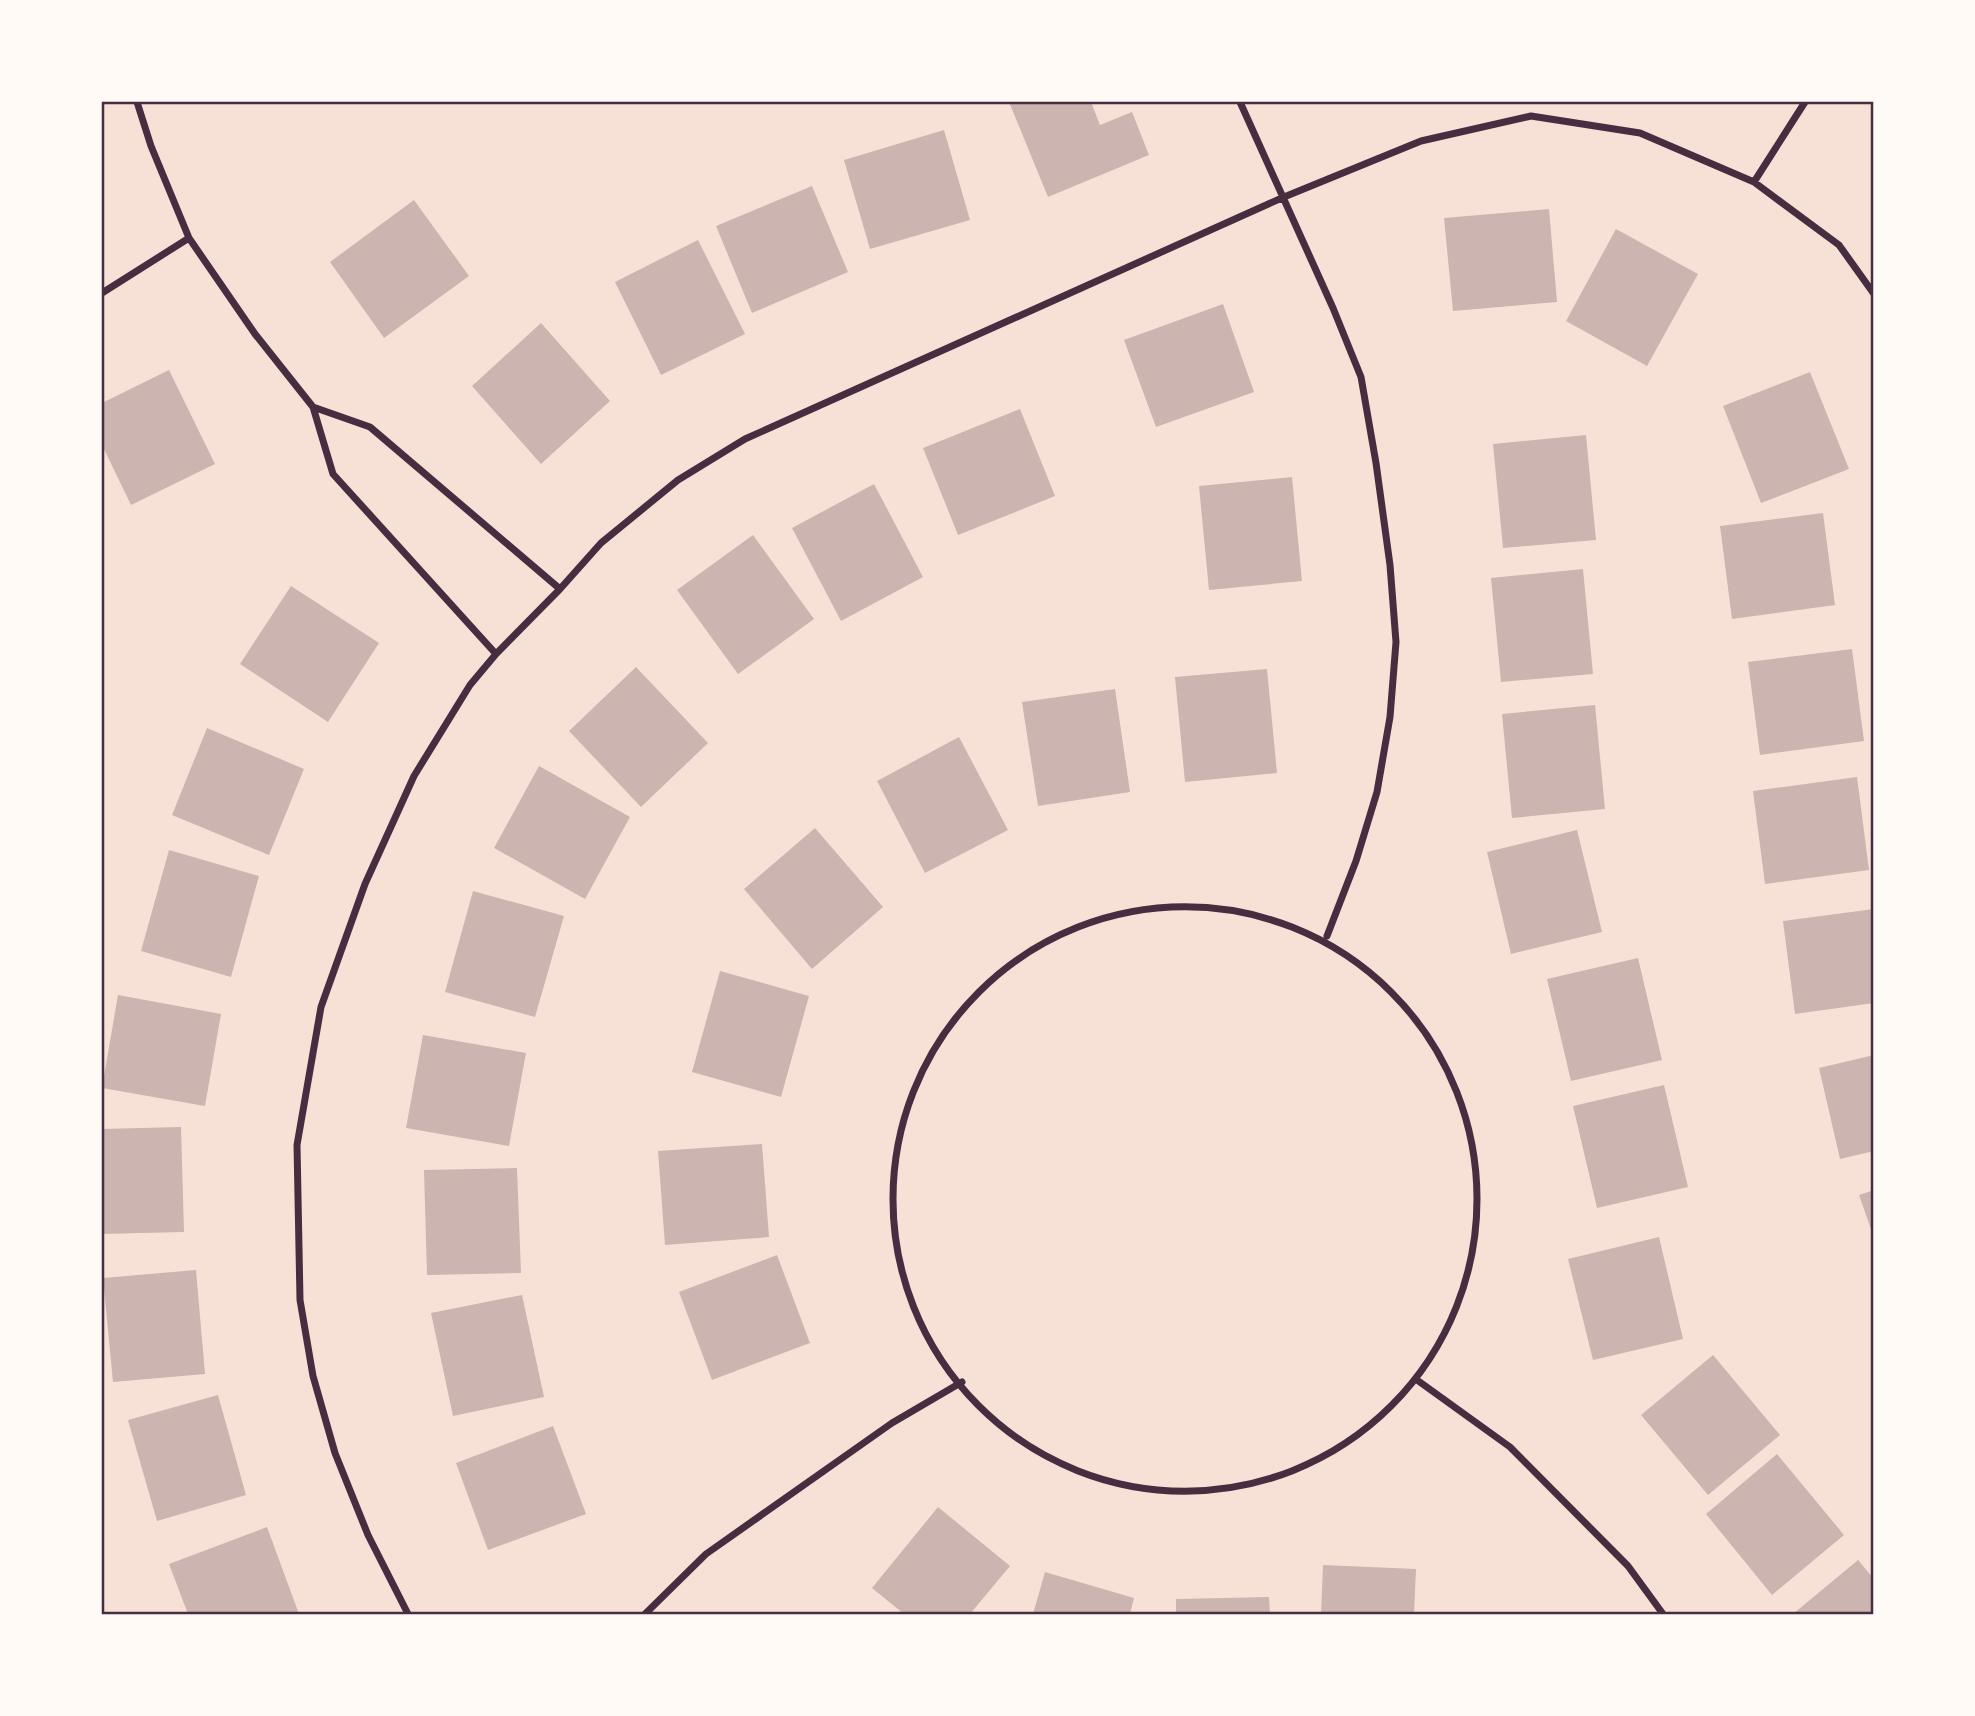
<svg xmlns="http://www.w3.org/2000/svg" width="1975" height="1716" viewBox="0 0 1975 1716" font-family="Lora,serif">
<rect width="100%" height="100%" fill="#f7e1d7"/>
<path fill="#ccb4b1" d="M1009,102H1091L1100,125L1132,112L1149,155L1048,197Z
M944,130L970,220L870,249L844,160Z
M812,186L848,272L752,313L716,226Z
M414,200L469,276L384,338L330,262Z
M1549,209L1557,302L1453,311L1444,218Z
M1616,229L1698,274L1647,366L1566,321Z
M698,240L745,334L661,375L615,282Z
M1223,304L1254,392L1156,427L1124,340Z
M541,323L610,401L541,464L472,386Z
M169,370L215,464L131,505L102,445V403Z
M1810,372L1849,469L1761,503L1723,406Z
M1020,409L1055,496L958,535L923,448Z
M1586,435L1596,540L1503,548L1493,444Z
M1292,477L1302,581L1209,590L1199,486Z
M874,484L923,577L841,621L792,528Z
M1823,513L1835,605L1732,619L1720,526Z
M753,535L814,619L738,674L677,590Z
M1583,569L1593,674L1501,682L1491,578Z
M291,586L379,643L328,722L240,664Z
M1852,649L1864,741L1760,755L1748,662Z
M636,667L708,743L641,807L569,731Z
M1267,669L1277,773L1185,782L1175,677Z
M1115,689L1130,792L1038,806L1022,702Z
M1595,705L1605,809L1512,818L1502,714Z
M207,728L304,769L269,855L172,815Z
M959,737L1008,830L925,873L877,781Z
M539,766L630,817L585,899L494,848Z
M1857,777L1869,870L1765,884L1753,791Z
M815,828L883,907L812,969L744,889Z
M1577,830L1602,932L1511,954L1487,852Z
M169,850L259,876L231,977L141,951Z
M473,891L564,916L535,1017L445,992Z
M1874,909V1003L1795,1014L1783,921Z
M1638,958L1662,1060L1571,1081L1547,979Z
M720,971L809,996L781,1097L692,1072Z
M118,995L221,1014L205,1106L102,1088Z
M423,1035L526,1053L509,1146L406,1128Z
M1874,1055V1151L1840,1159L1819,1068Z
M1664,1085L1688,1187L1597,1208L1573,1106Z
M181,1127L184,1232L102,1234V1129Z
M762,1144L769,1237L665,1245L658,1151Z
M517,1168L521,1273L427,1275L424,1170Z
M1874,1190V1235H1873L1859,1195Z
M1659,1237L1683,1339L1593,1360L1568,1259Z
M777,1255L810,1343L712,1380L679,1292Z
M196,1270L205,1374L113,1382L103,1278Z
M522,1295L544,1397L453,1416L431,1313Z
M1713,1355L1780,1435L1708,1495L1641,1415Z
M218,1395L246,1495L157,1521L128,1420Z
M553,1426L586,1514L488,1550L456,1463Z
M1777,1454L1844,1535L1772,1595L1706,1514Z
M938,1507L1010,1566L970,1614H904L872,1588Z
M267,1527L299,1614H188L169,1564Z
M1858,1560L1874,1579V1614H1793Z
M1323,1565L1416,1569L1414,1614H1321Z
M1045,1572L1134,1598L1130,1614H1033Z
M1269,1597L1270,1614H1176V1599Z"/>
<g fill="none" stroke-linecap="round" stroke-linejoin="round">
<path stroke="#4a2c40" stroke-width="7" d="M137,102L151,146L189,238L255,334L313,407L333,474L496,654
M1240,102L1333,308L1361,377L1376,463L1390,565L1396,642L1390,717L1377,792L1356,861L1327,936
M1754,182L1805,102
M102,293L189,238
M313,407L370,427L560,589
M893 1199a292 292 0 1 1 584 0a292 292 0 1 1-584 0Z
M1417,1380L1510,1447L1628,1566L1663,1614
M408,1614L368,1535L335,1453L313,1376L300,1300L297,1145L321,1007L365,884L414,776L470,685L496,654L560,589L601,543L678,480L745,439L1284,197L1421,141L1531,116L1640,133L1754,182L1839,245L1874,294
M645,1614L706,1554L892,1423L962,1382"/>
</g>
<rect width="1975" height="1716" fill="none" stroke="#fffaf5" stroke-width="206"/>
<rect x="103" y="103" width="1769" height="1510" fill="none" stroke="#4a2c40" stroke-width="2.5"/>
</svg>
